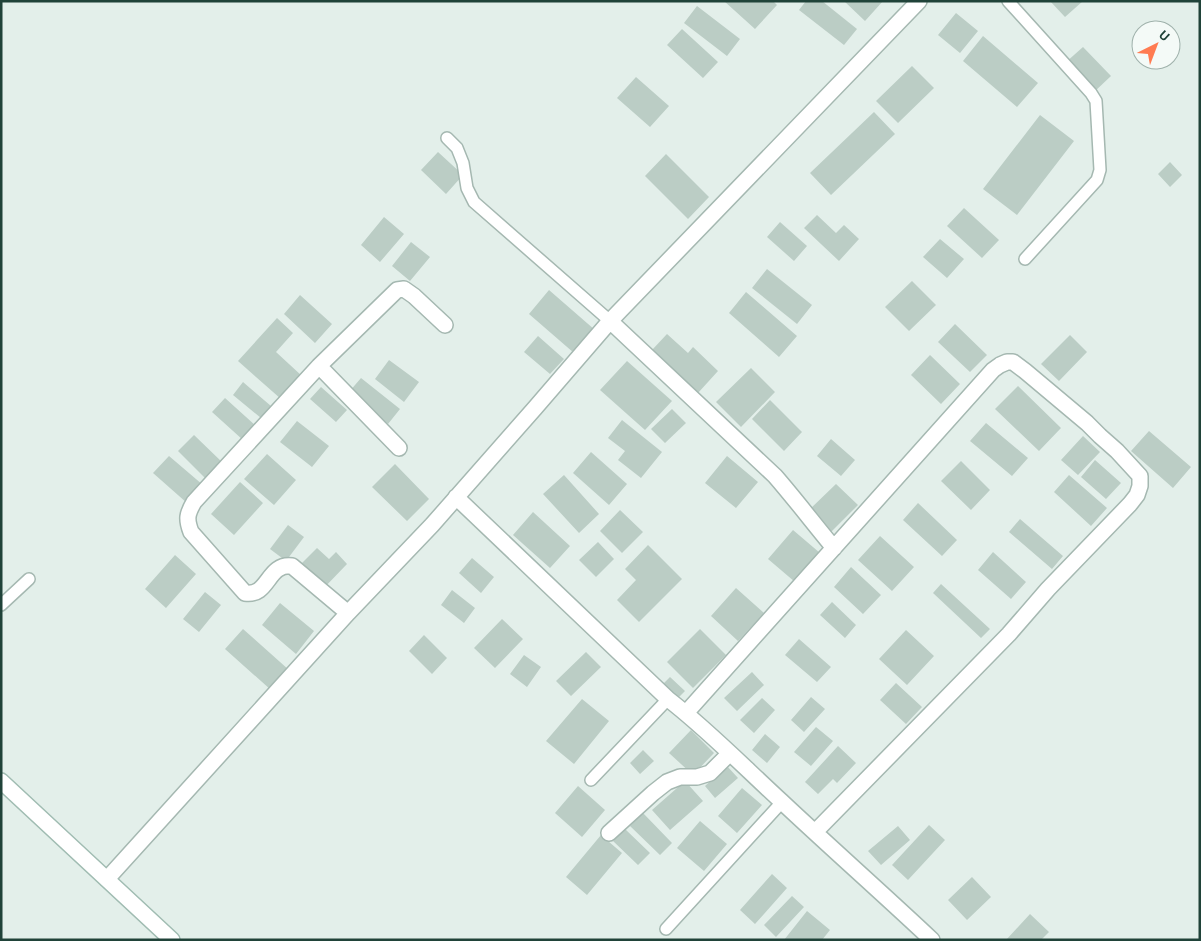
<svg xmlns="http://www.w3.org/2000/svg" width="1201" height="941" viewBox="0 0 1201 941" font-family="'Alegreya Sans',sans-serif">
<rect width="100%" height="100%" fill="#e3efea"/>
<path fill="#bbcdc5" d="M724,1H773L777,5L755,29Z
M806,1H822L857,29L844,45L799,10Z
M844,1H883L865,21Z
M1050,1H1083L1065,17Z
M697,6L740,39L727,56L684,23Z
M956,13L978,31L960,53L938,35Z
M682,29L718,62L703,78L667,45Z
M983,36L1038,83L1017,107L963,61Z
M1083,47L1111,76L1093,93L1065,63Z
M912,66L934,88L898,123L876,101Z
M636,77L669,106L650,127L617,98Z
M874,112L895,134L831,195L810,173Z
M1040,115L1074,141L1017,215L983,189Z
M438,152L463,175L446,194L421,170Z
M666,154L709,197L688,219L645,176Z
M1170,162L1182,175L1170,187L1158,174Z
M964,208L999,240L982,258L947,226Z
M817,215L836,233L844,225L859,239L839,261L804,228Z
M384,217L404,234L380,262L361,245Z
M780,222L807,246L794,261L767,237Z
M940,239L964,259L947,278L923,257Z
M411,242L430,257L410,281L392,266Z
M767,269L812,305L797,324L752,288Z
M912,281L936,305L909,331L885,307Z
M549,290L595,330L574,353L529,314Z
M746,292L797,336L779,357L729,313Z
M300,295L332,324L315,343L284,314Z
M277,318L293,333L276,352L302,376L281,399L238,361Z
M955,324L987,355L970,372L938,342Z
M667,334L688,353L693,347L718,371L698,393L652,350Z
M1070,335L1087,352L1059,381L1041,364Z
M538,336L564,359L550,374L524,352Z
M930,355L960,384L941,404L911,375Z
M389,360L419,382L404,402L375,379Z
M627,361L672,401L645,430L600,390Z
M751,368L775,392L741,427L716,402Z
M361,378L400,409L388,424L349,392Z
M243,382L271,406L261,418L233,395Z
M1018,386L1061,428L1039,451L995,409Z
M321,387L347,410L336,422L310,399Z
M225,398L256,426L243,440L212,412Z
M770,400L802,432L784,451L752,419Z
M672,409L686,423L665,443L651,429Z
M622,420L662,452L641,478L618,460L625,451L608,438Z
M297,421L329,446L312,467L280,442Z
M986,423L1028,458L1012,476L970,441Z
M1149,431L1191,467L1173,488L1131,451Z
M194,435L223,463L206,479L178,451Z
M1083,436L1100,452L1078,475L1061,460Z
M831,439L855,460L841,476L817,456Z
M591,452L627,484L609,505L573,473Z
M267,454L296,480L274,505L244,479Z
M169,456L203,485L187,503L153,473Z
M727,456L758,482L736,508L705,483Z
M1095,460L1121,483L1106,499L1081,477Z
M961,461L990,490L971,510L941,481Z
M395,464L429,499L407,521L372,487Z
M564,475L599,514L579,533L543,494Z
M1069,475L1107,508L1091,526L1054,492Z
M240,482L263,503L234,535L211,514Z
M836,484L858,505L830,533L808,511Z
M918,503L957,540L942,556L903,520Z
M620,510L643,532L622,553L600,531Z
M533,512L570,546L550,568L513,535Z
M1020,519L1063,556L1052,569L1009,532Z
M288,525L304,537L286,561L270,549Z
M793,530L820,553L795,582L768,559Z
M880,536L914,567L892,591L858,560Z
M598,542L614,559L596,577L579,560Z
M648,545L682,579L639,622L617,600L636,580L625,569Z
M317,548L329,559L336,552L347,564L322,590L298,567Z
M993,552L1026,582L1011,599L978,570Z
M175,555L196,574L166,608L145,589Z
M472,558L494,577L481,593L459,573Z
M851,567L881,595L863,614L834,587Z
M941,584L990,629L981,638L933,593Z
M736,588L764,613L738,641L711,616Z
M452,590L475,608L464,623L441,605Z
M205,592L221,605L199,632L183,619Z
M832,602L856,625L845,638L820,615Z
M280,603L314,631L296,654L262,625Z
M502,619L523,639L495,668L474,648Z
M243,629L289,670L271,690L225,649Z
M700,629L726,655L693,688L667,662Z
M906,630L934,656L907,685L879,659Z
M424,635L447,658L432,674L409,651Z
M799,639L831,667L817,682L785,655Z
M586,652L601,667L571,696L556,681Z
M524,655L541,667L527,687L510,674Z
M752,672L764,685L737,711L724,698Z
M670,677L685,691L678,698L663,684Z
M896,683L922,707L906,724L880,700Z
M811,697L825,709L804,732L791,720Z
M762,698L775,710L754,733L740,720Z
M582,699L609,721L574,764L546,741Z
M816,727L833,741L811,766L794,752Z
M691,730L714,753L693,775L669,753Z
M765,734L780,747L767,763L752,750Z
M838,746L856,763L837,783L833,779L818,794L805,782Z
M643,750L654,761L640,774L630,763Z
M727,766L738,778L715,798L705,786Z
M685,781L703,801L670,830L652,810Z
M578,786L605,810L582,837L555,813Z
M742,788L762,805L737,833L718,816Z
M643,813L672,843L660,855L630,826Z
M700,821L727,844L704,871L677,848Z
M929,825L945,840L908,880L892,865Z
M898,826L910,840L881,865L868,851Z
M625,829L650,853L638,865L613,841Z
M601,835L622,853L587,895L566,877Z
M772,874L787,888L755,924L740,910Z
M972,877L991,897L967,920L948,900Z
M792,896L804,907L776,937L764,925Z
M807,911L830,930L822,940H784Z
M1030,914L1049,932L1041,940H1006Z"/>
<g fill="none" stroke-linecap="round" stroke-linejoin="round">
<g stroke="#a5b8b1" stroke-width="14">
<path id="service" d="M1008,1L1091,93L1096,101L1100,170L1097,180L1025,259
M447,138L457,148L463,163L467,188L474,202L610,321
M1,605L29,579
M591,780L668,699
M666,929L782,802"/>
</g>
<g stroke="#a5b8b1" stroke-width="18">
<path id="minor" d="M610,321L775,476C795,499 814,524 834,548
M319,366L399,448
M456,497L668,699C708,730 744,767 781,801C831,848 882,893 932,940
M348,613L292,566C267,563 269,597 245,593L191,532C186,519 187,514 194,502L319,366L397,290L404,289L414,296L445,325
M686,713L993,370L1000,365L1007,362H1013L1025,371L1087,423L1100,436L1117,451L1140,476V486L1137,495L1130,504L1048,589L1009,634L815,832
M609,833L653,793L667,782L680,777H697L710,773L730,753
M107,879L348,613L432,525L535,408L610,321L919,1"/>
</g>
<g stroke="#a0bcb2" stroke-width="18">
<path id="secondary" d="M1,781L172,940"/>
</g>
<use href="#service" stroke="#fff" stroke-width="11"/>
<use href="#minor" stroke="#fff" stroke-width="15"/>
<use href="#secondary" stroke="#fff" stroke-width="15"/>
</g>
<rect width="1201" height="941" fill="none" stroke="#204339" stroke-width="5"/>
<g transform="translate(1156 45) rotate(42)"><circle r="24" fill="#f4faf7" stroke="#9fb1ab"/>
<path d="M0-4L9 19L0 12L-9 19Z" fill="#ff7b51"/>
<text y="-8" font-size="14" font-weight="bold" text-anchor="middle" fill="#204339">U</text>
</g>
</svg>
